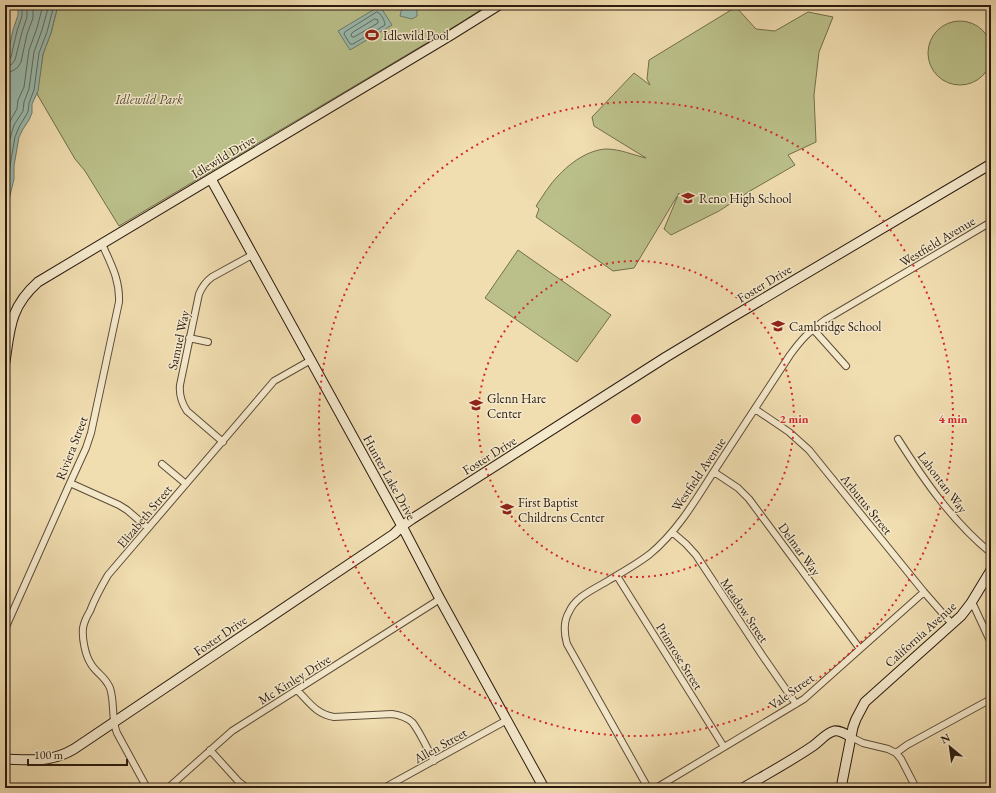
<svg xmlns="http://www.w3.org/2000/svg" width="996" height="793" viewBox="0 0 996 793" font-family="'EB Garamond',serif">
<rect width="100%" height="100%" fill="#f0ddb0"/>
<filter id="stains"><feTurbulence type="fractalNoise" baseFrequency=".005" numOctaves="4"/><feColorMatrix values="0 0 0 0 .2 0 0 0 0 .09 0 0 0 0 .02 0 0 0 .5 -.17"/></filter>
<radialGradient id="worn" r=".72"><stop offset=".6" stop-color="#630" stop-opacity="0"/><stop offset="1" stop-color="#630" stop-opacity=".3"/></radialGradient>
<path fill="#bbc08a" stroke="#726e4c" d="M58,5H488L462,22L119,226L85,171L75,159L37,94L43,54L51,33Z
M736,7L756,29L775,31L808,12L833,17L819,52L814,95L816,142L788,155L795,165L750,191L719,211L671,235L664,229L679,193L634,268L613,271L536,217L539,209L536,206C543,196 549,185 558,176C570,163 588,150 606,149C620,149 633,155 646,158L594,126L592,117L634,73L650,85L647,79L649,60Z
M928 53a32 32 0 1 1 64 0a32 32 0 1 1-64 0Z
M518,250L611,315L577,362L485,298Z"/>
<path fill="#9abbaf" stroke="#6d7b6f" d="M18,5H58L51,33L43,54L38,91L32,104V113L29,120L23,129L19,137L14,166V179L5,216V65L13,30L18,15Z
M400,5H416L415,9L417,11V16L412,19L400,16L402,8Z
M380,6L392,25L350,50L338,31Z"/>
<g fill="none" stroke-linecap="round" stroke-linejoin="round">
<path stroke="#626b5f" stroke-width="1" d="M377,12C381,13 385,21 385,25L353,44H350L344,34L345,32Z
M375,19L378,20V23L354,37H352L351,35L352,33Z
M5,61L9,60L11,57L17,31L22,16V5
M5,66L11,65L15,60L22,32L27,17V5
M5,72H10L14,70L18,67L21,62L27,34L33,18V5
M5,132L9,123L17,109L18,100L24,87L29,50L37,28L43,5
M5,166L8,146L11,135L14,125L23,111L24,102L29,89L34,52L42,30L49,5
M5,200L9,179L10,166L15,137L19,127L28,112L29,103L34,90L39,53L47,32L54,5"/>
<g stroke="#5c4c37" stroke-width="8">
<path id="street" d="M813,329L846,366
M189,338L208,342
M755,409L789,432L809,450L924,592L952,624
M898,439C924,480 952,521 991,553
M223,442L187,411C181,402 179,395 180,385L199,294C202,287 205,282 212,277L252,255
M162,464L186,484
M714,472L738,488L749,499L860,649
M70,483L119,505L127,510L148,528
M672,532L686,544L696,555L762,655L796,704
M617,576L724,747
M972,602L991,643
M5,629L70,483L86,448L91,433L119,302C120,280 111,264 102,244
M297,690C309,702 316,714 334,717L392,714C399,715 406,717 412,722C419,730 428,750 434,761
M851,737L863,743L888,749L896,753L901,759L916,788
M210,750L239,782L247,788
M896,753L907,745L991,699
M147,788L117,733C111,719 115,703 110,688C105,676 96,673 91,664C85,655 82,638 83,628C84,622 87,616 90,611C95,598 101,587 108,575L274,381L311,360
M168,788L232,731L440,599
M384,788L507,720
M648,788L567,644C564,633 563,622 569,612C576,596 595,589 609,580C623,572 637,564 650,554C679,530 698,496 718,465C742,428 766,392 790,355C801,340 809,331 825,320L991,222
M656,788L804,699L924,592"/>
</g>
<g stroke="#2a1b0f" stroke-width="11">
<path id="secondary" d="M211,179L402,526L440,599L544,788
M5,362C10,328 10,307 38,282L451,35L499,5
M5,759C32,760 50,763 74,749L394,534L402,526L412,519L666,357L729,319L991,164
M743,788C767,774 791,761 813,746C820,741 826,733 834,731C840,730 846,734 851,737
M841,788L853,727L856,719L865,702L961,616L971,603L991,570"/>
</g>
<use href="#street" stroke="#f5e9cc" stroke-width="6"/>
<use href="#secondary" stroke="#f5e9cc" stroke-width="9"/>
</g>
<g fill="none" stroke="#d62828" stroke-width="2" stroke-dasharray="2 4">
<circle cx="636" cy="419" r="158"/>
<circle cx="636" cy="419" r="317"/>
</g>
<defs>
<g id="stadium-bare" transform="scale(1.08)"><path d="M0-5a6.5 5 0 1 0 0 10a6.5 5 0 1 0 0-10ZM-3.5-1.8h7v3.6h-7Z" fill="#8f2418" stroke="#f5e9cc" stroke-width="2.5" paint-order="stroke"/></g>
<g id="school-bare" transform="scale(1.08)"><path d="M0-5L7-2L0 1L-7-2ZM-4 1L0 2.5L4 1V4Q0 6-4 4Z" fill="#8f2418" stroke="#f5e9cc" stroke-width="2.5" paint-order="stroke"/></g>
</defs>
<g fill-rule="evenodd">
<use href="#stadium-bare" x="372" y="35"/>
<use href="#school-bare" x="688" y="198"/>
<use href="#school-bare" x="778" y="326"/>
<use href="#school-bare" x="476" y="405"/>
<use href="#school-bare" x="507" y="509"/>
</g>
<g text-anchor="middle" stroke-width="3" stroke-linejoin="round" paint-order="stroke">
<g font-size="13" fill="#2a1b0f" stroke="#f5e9cc" text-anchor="start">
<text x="383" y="40">Idlewild Pool</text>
<text x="699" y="203">Reno High School</text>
<text x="789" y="331">Cambridge School</text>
<text x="487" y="403">Glenn Hare<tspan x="487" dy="15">Center</tspan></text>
<text x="518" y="507">First Baptist<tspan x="518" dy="15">Childrens Center</tspan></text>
</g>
<g font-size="13" font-style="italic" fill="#564d34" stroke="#f5e9cc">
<text x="149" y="104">Idlewild Park</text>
</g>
<g font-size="13" fill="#2a1b0f" stroke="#f5e9cc">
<text transform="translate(223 156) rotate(-31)" y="5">Idlewild Drive</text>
<text transform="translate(937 241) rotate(-31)" y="5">Westfield Avenue</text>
<text transform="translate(764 283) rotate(-31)" y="5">Foster Drive</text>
<text transform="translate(178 340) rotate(-78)" y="5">Samuel Way</text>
<text transform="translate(71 448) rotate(-69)" y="5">Riviera Street</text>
<text transform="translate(489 455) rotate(-32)" y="5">Foster Drive</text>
<text transform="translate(698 474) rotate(-56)" y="5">Westfield Avenue</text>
<text transform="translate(390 477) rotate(61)" y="5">Hunter Lake Drive</text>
<text transform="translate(943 482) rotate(53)" y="5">Lahontan Way</text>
<text transform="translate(867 504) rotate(51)" y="5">Arbutus Street</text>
<text transform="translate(144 516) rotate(-50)" y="5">Elizabeth Street</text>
<text transform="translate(800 549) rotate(54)" y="5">Delmar Way</text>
<text transform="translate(745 610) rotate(56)" y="5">Meadow Street</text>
<text transform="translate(920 634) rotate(-42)" y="5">California Avenue</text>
<text transform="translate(220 635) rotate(-34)" y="5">Foster Drive</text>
<text transform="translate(680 656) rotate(58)" y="5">Primrose Street</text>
<text transform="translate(294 679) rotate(-32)" y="5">Mc Kinley Drive</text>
<text transform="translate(791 691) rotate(-36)" y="5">Vale Street</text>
<text transform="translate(440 745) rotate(-29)" y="5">Allen Street</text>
</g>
</g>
<circle cx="636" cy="419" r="6" fill="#d62828" stroke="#f5e9cc" stroke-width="2"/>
<g font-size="12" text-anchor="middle" font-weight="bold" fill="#d62828" stroke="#f5e9cc" stroke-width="3" stroke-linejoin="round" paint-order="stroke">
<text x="794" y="423">2 min</text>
<text x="953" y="423">4 min</text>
</g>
<rect width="996" height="793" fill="none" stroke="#f0ddb0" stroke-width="20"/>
<rect x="6" y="6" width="984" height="781" fill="none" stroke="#2a1b0f" stroke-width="2"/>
<rect x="10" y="10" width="976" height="773" fill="none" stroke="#2a1b0f"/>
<g transform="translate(950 747) rotate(331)" stroke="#f5e9cc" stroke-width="3" paint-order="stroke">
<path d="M0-3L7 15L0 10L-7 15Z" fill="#2a1b0f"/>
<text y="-6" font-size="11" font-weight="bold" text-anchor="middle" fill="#2a1b0f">N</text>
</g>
<path d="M28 759v6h99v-6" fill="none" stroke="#2a1b0f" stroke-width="2"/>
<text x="34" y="759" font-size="12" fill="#2a1b0f" stroke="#f5e9cc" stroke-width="3" paint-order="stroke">100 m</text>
<rect width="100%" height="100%" filter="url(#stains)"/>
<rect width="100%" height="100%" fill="url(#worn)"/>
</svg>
